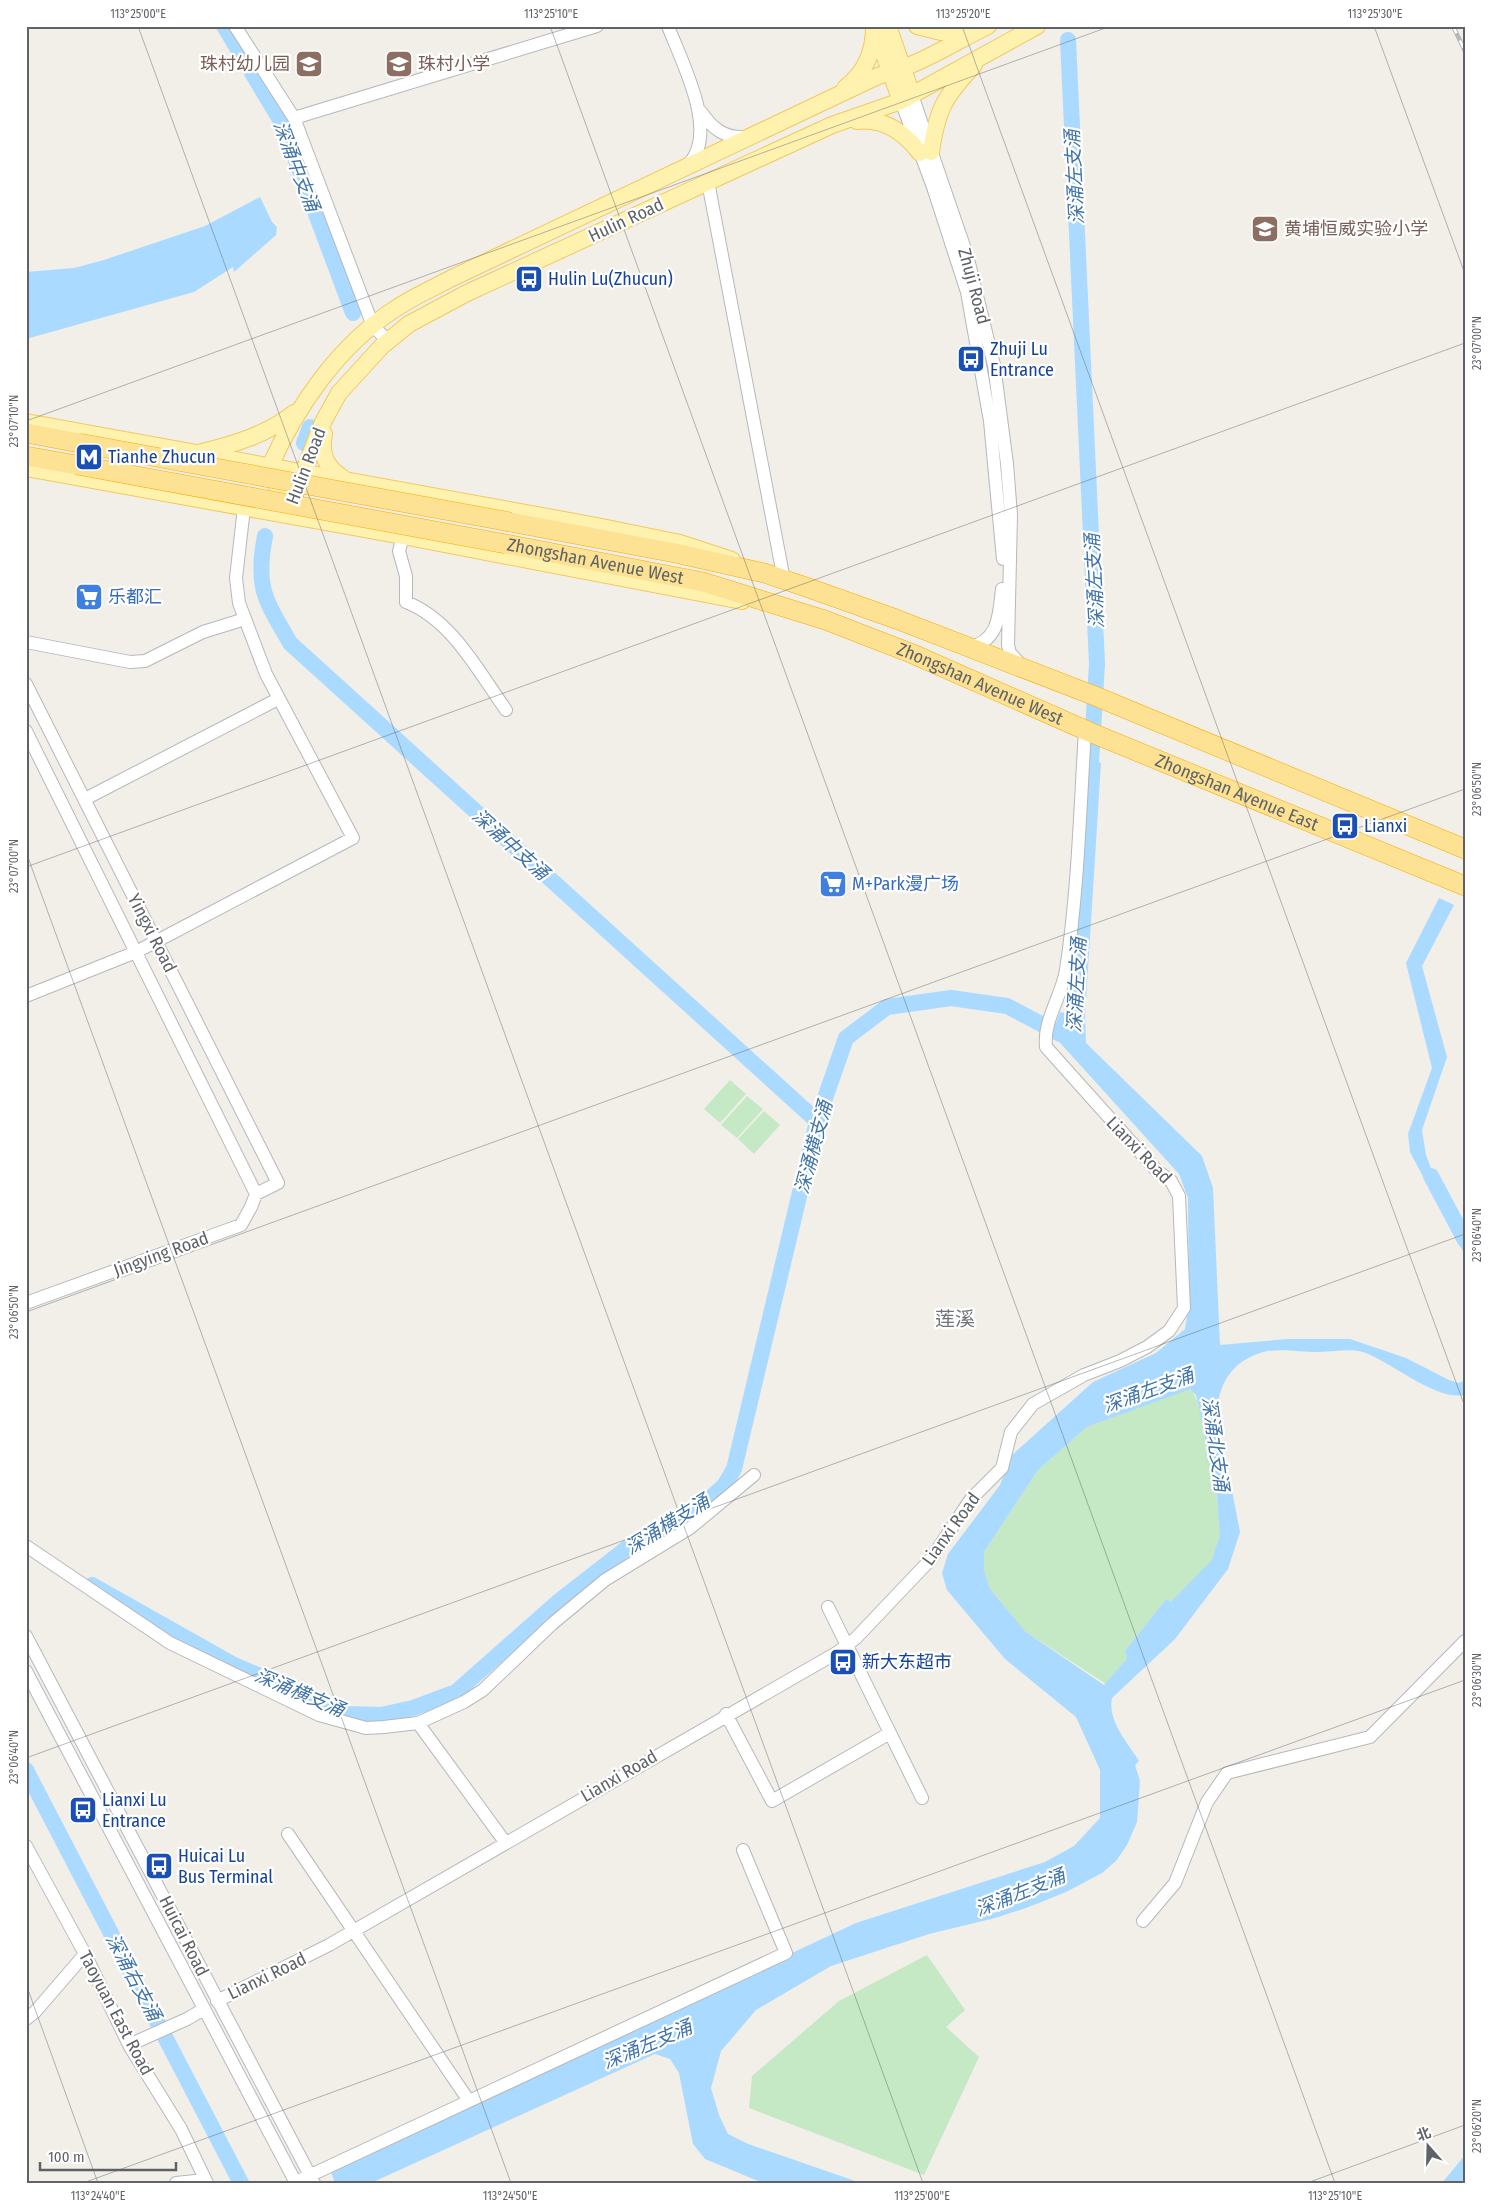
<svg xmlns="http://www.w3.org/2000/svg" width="1491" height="2209" viewBox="0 0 1491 2209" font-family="'Fira Sans Condensed','Noto Sans SC',sans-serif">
<rect width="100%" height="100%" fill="#f1efe8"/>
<path fill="#c5e8c5" d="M730,1080L746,1094L720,1123L704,1109Z
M747,1096L763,1109L737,1138L721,1125Z
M764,1111L780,1125L754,1154L738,1139Z
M1190,1388C1205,1404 1220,1507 1220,1533C1220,1540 1216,1551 1213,1558C1207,1570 1181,1592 1171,1603L1166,1599L1125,1651L1127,1659L1106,1684L1026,1632L990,1589L984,1570V1552L1038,1470L1087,1427Z
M927,1955L965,2010L946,2027L979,2057L924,2175L749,2108L752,2076L839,2001Z"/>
<path fill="#aadaff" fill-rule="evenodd" d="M260,197L272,222L277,227L276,235L234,272L233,267L194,292L26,339V272L74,268L104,260L205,226Z
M1087,757L1101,763L1085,1016L1086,1043L1202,1156L1213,1188L1220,1345L1288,1339H1350L1406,1358L1449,1380L1458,1383L1465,1381V1395C1435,1401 1392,1362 1363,1352C1350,1348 1331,1352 1317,1352C1301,1352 1279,1348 1263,1352C1232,1361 1218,1384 1217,1414L1240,1532L1228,1569L1175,1639L1112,1698C1107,1721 1128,1743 1139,1761L1135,1765L1140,1781L1137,1822L1127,1845L1116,1861L1102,1873L1066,1892L1026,1908L995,1918L929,1934L831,1966L756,2010L721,2051L711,2088L719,2115L728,2134L748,2144L861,2183H763L705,2159L693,2144L679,2073L670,2059L655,2054L371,2183H335L330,2169L856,1923L1045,1862L1074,1846L1100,1818V1770L1076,1717L1005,1659L947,1590L942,1573L948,1554L1000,1485L1011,1456L1093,1382L1156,1353L1185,1329L1189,1303L1188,1198L1179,1174L1052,1034L1060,1012L1069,1014ZM1190,1389L1196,1395L1200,1412L1217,1497L1220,1535L1212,1560L1171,1602L1166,1599L1125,1651L1127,1659L1104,1685L1026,1632L990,1589L984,1570V1552L1038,1470L1087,1427Z
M1439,898L1454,905L1422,966L1447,1057L1422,1130L1426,1155L1450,1219L1465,1239V1255L1410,1152L1408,1134L1432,1068L1406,963Z
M1465,2155V2183H1442Z"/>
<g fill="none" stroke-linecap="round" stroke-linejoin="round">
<path stroke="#aadaff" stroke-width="16" d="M224,26L282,123L353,313
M1068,40L1097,664L1090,779
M304,443L310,427
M265,536C255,588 265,599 290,643L817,1121
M1431,1176L1465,1240
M92,1585L232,1664L347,1714L381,1715L413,1708L456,1692L559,1601L627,1548L694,1512L724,1486L734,1469L817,1121L846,1038L887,1007L951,998L1007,1006L1060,1034
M26,1770L241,2183"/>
<g stroke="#b5b8bc" stroke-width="14">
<path id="minor" d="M235,26L294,118L373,326L388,341
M668,26C682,63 719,131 689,164
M912,95L967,255L994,365L1007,464L1011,515L1008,645L1010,653L1022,666
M901,101L933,187L967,292L990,421L1003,559
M701,112C713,129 724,138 745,137
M294,118L597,26
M708,182L784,580
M403,536L399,551L406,576V602C452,620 478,671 506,710
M26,642L130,662L145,661L203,632L245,619
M968,648C999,641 999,616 1002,589
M26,684L278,1183L256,1194L251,1207L241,1225L26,1303
M26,731L256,1194
M85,799L278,699
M26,996L136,952L353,838L266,674L239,603L236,578L244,508
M26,1546L170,1643L319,1715L366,1728L384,1727L418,1723L464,1702L483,1690L552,1624L605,1580L690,1528L754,1475
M828,1607L922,1798
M26,1636L314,2183
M26,1671L296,2183
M726,1714L772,1801L890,1733
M418,1723L505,1842
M288,1834L469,2101
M26,1846L85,1954L129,2045L181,2129L207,2183
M1143,1921L1175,1883L1207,1802L1227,1773L1370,1737L1465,1641
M217,2001L329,1945L838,1652L856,1638L931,1559L971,1499L1002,1468L1011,1432L1033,1404L1084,1375L1120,1361L1147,1347L1169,1331L1184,1308L1179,1196L1171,1181L1157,1171L1046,1047C1043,1020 1062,996 1066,970C1078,891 1080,810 1085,730
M26,2019L35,2012L85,1954
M129,2045L187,2019L204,2009
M296,2182L786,1953L743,1850
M176,2183L205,2180"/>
</g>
<g stroke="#f2c960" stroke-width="18">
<path id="major" d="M888,26L912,95
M917,26L941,32L976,29
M875,30L901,101
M845,88C865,73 874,52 874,27
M857,121C884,118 904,132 920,153
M931,152C937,109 945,96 974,65
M26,422L597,526L680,543L732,560
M324,434C320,455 326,467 343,478
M202,452C235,444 268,434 294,413
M26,468L403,536L742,601
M286,513L270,466C297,406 339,345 395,309C413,297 433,288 452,278L878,76C920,65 949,45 988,26
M287,515L323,422L339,393L382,346L409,324L467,293L832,125L901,101L1037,26"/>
</g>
<g stroke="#f9ab00" stroke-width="20">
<g id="highway">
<path d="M26,433L79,443"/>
<path d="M26,456L77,465"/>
<path d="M510,522L675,553L764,573L806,587L896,619L1095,696L1465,849"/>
<path id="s1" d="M506,544L703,582L825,620L913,654L1092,733L1465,886"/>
</g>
</g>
<use href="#minor" stroke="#fff" stroke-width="12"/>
<use href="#major" stroke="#fff2af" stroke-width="16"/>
<use href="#highway" stroke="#fde293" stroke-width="19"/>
<g stroke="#b6b7b8" stroke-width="4.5">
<path id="rail" d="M1453,26L1465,51"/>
</g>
<use href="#rail" stroke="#fff" stroke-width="2.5" stroke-dasharray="8" stroke-linecap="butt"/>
<g stroke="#f9ab00" stroke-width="20" stroke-linecap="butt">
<path id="highway-bridge" d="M79,443L510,522
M77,465L506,544"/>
</g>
<use href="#highway-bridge" stroke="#fde293" stroke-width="19"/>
</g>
<path fill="none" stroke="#5f6368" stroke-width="1" stroke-opacity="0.45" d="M138,26L923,2183M550,26L1335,2183M962,26L1465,1407M1374,26L1465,274M26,421L1111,26M26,852L511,2183M26,867L1465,343M26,1312L1465,789M26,1758L1465,1234M26,1984L98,2183M83,2183L1465,1680M1307,2183L1465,2125"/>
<defs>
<g id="school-square" transform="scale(1.4375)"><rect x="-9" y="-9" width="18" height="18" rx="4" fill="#8d6e63" stroke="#fff"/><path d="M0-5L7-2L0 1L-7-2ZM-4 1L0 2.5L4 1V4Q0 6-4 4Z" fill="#fff"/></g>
<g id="bus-square" transform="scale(1.4375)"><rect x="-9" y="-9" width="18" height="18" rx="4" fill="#1a4fb4" stroke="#fff"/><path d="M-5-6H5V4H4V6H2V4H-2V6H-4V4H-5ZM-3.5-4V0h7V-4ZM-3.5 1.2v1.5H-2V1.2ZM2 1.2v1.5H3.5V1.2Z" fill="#fff"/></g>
<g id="metro-square" transform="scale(1.4375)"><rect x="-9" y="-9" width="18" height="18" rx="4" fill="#1a4fb4" stroke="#fff"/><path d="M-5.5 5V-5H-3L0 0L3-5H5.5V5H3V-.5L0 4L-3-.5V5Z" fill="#fff"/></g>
<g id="supermarket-square" transform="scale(1.4375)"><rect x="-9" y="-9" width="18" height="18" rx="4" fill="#3f7fe0" stroke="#fff"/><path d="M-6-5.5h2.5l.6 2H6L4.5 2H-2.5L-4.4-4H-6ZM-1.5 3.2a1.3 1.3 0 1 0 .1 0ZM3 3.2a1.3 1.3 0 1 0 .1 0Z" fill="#fff"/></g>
</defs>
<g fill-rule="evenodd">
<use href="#school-square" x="309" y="64"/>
<use href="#school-square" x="399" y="64"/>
<use href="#school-square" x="1265" y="229"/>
<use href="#bus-square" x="529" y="279"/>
<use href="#bus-square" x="971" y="359"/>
<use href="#metro-square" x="89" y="457"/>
<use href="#supermarket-square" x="89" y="597"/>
<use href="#bus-square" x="1345" y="826"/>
<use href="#supermarket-square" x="833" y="884"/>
<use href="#bus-square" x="843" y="1662"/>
<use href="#bus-square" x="83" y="1810"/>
<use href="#bus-square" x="159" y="1866"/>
</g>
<g text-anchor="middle" stroke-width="4.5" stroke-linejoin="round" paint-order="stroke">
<g font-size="18" fill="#785e54" stroke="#fff" text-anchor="start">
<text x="290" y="70" text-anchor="end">珠村幼儿园</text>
<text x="418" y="70">珠村小学</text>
<text x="1284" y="235">黄埔恒威实验小学</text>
</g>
<g font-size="18" fill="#5f6368" stroke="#fff">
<text transform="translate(626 220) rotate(-25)" y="6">Hulin Road</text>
<text transform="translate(974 286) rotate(75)" y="6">Zhuji Road</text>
<text transform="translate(306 466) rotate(-69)" y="6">Hulin Road</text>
<text dy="6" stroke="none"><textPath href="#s1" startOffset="91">Zhongshan Avenue West</textPath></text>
<text dy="6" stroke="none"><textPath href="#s1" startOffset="496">Zhongshan Avenue West</textPath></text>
<text dy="6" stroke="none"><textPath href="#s1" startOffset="775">Zhongshan Avenue East</textPath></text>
<text transform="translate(152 933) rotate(63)" y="6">Yingxi Road</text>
<text transform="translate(1139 1150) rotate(46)" y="6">Lianxi Road</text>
<text transform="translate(161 1254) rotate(-20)" y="6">Jingying Road</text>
<text transform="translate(951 1529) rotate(-54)" y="6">Lianxi Road</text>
<text transform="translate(619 1776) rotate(-30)" y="6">Lianxi Road</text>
<text transform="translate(184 1936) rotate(63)" y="6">Huicai Road</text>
<text transform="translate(267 1976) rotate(-26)" y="6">Lianxi Road</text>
<text transform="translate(116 2013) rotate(62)" y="6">Taoyuan East Road</text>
</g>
<g font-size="18" fill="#164399" stroke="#fff" text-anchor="start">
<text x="548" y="285">Hulin Lu(Zhucun)</text>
<text x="990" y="355">Zhuji Lu<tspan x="990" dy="21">Entrance</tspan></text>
<text x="108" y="463">Tianhe Zhucun</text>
<text x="1364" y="832">Lianxi</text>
<text x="862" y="1668">新大东超市</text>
<text x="102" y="1806">Lianxi Lu<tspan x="102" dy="21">Entrance</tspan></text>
<text x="178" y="1862">Huicai Lu<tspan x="178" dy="21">Bus Terminal</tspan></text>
</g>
<g font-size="18" fill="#366cbe" stroke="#fff" text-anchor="start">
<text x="108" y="603">乐都汇</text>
<text x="852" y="890">M+Park漫广场</text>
</g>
<g font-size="19" font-style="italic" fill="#4174aa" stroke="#fff">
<text transform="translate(297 166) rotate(69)" y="7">深涌中支涌</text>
<text transform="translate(1074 177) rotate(-93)" y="7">深涌左支涌</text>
<text transform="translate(1094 581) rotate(-93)" y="7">深涌左支涌</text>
<text transform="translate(511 844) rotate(42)" y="7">深涌中支涌</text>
<text transform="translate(1076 985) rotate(-87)" y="7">深涌左支涌</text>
<text transform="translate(813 1147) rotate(-75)" y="7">深涌横支涌</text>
<text transform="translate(1148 1390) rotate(-20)" y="7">深涌左支涌</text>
<text transform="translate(1216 1444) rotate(82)" y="7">深涌北支涌</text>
<text transform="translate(667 1524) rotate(-32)" y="7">深涌横支涌</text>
<text transform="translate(300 1692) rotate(23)" y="7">深涌横支涌</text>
<text transform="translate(1020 1892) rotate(-22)" y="7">深涌左支涌</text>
<text transform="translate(134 1977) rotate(62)" y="7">深涌右支涌</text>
<text transform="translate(647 2044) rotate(-23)" y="7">深涌左支涌</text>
</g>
<g font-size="20" fill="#70757a" stroke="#fff">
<text x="955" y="1326">莲溪</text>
</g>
</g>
<rect width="1491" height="2209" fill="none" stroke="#ffffff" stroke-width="55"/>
<g transform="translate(1428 2146) rotate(340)" stroke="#ffffff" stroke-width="4" paint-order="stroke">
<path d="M0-4L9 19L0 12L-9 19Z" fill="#5f6368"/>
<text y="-8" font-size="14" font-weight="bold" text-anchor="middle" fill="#5f6368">北</text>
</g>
<path d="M40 2162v8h136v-8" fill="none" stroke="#5f6368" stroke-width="2.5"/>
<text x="48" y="2162" font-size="15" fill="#5f6368" stroke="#ffffff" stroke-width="4" paint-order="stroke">100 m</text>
<rect x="28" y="28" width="1436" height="2154" fill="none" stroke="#5f6368" stroke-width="2"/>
<g font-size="12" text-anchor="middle" fill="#5f6368">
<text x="138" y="18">113°25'00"E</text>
<text x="551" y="18">113°25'10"E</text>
<text x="963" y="18">113°25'20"E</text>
<text x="1375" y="18">113°25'30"E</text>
<text transform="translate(1477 343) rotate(-90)" y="4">23°07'00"N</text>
<text transform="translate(14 421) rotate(-90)" y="4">23°07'10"N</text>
<text transform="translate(1477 789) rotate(-90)" y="4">23°06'50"N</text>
<text transform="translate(14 866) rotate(-90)" y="4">23°07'00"N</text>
<text transform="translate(1477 1235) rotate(-90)" y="4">23°06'40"N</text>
<text transform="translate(14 1312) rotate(-90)" y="4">23°06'50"N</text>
<text transform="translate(1477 1680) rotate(-90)" y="4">23°06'30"N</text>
<text transform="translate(14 1757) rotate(-90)" y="4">23°06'40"N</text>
<text transform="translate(1477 2126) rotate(-90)" y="4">23°06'20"N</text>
<text x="98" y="2200">113°24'40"E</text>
<text x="510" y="2200">113°24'50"E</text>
<text x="922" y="2200">113°25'00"E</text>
<text x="1335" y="2200">113°25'10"E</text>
</g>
</svg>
